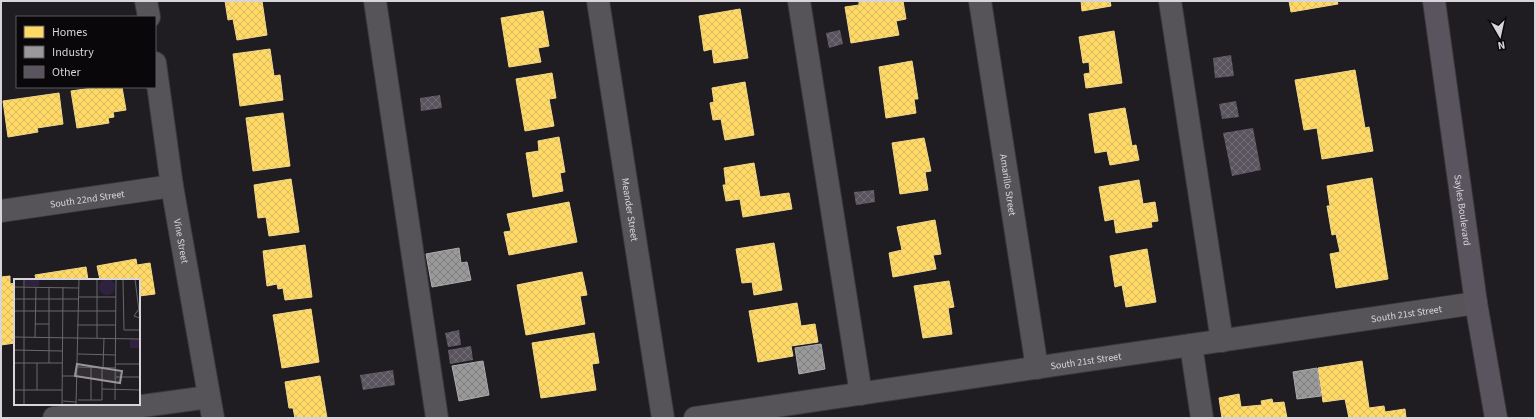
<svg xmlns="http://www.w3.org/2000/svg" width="1536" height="419" viewBox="0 0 1536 419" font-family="'Source Sans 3',sans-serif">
<defs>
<pattern id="homes-cross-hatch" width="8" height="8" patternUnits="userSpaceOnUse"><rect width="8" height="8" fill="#ffd966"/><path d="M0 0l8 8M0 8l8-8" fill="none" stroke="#d9ba5f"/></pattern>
<pattern id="industry-cross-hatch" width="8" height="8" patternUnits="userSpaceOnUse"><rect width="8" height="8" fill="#999"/><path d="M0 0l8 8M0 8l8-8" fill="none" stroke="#7e7e7f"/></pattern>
<pattern id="building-cross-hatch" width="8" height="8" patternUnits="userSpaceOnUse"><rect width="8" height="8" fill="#5a545f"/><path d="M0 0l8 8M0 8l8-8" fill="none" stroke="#716c75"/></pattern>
</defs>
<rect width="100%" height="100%" fill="#201d22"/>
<path fill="url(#homes-cross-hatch)" stroke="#f3d889" d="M225,1H262L267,35L237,40L233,19L228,20Z
M859,1H903L906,19L896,21L899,35L851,43L845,7L859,5Z
M1081,1H1110L1111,6L1082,11Z
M1289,1H1337L1338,4L1291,12Z
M740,9L748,58L714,63L712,49L704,51L699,16Z
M543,11L549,46L538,48L541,62L509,67L501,18Z
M1114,31L1122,83L1086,88L1084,74L1090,73L1089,62L1083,63L1079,37Z
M270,49L274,76L280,75L283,100L240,106L233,54Z
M912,61L918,99H914L916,113L886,118L879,67Z
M1355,70L1365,128L1369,127L1373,151L1322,159L1317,128L1304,130L1295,80Z
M552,73L556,98L549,99L554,126L525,131L516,79Z
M745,82L754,135L725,140L721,119L713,120L710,103L714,102L712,88Z
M99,87H122L126,110L113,112L114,117L108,118L109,123L77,128L71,91Z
M59,93L63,124L37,128L38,132L8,137L3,101Z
M1125,108L1132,146L1136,145L1139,160L1110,165L1107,151L1095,153L1089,114Z
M283,113L290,166L253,171L246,118Z
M559,137L565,172L560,173L563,191L533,197L526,153L539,151L538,141Z
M924,138L931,171L925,172L928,190L900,194L892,143Z
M754,163L760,197L789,193L792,209L743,217L740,199L726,201L723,185H726L724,168Z
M1372,178L1388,279L1336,288L1330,254L1340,252L1336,234L1332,235L1327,206H1330L1327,186Z
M291,179L299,232L269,236L266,217L258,218L254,185Z
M1139,180L1143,204L1155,202L1158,221L1151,222L1152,227L1116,233L1114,219L1105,221L1099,187Z
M569,202L577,242L509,255L504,232L511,231L507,214Z
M935,220L941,254L933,255L936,269L893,277L889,253L902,250L897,227Z
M774,243L782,290L754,295L752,282L742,283L736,249Z
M305,245L312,297L285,300L283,288L278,289L277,284L267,286L263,251Z
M1147,249L1156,302L1126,307L1122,285L1115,287L1110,256Z
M136,259L137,265L150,263L155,294L139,296V280H100L97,266Z
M86,267L88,280H36L35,275Z
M582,272L587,295L580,296L585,324L526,335L517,285Z
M10,276V284L15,283V343L1,345V277Z
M949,281L954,307L948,308L952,334L923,338L914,286Z
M797,303L801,326L815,324L818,342L791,346L793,356L758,362L749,311Z
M311,309L319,362L282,368L273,315Z
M594,333L599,363L592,364L596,390L541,398L532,343Z
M1362,361L1369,408L1384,406L1385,412L1405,409L1406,418H1349L1345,399L1323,402L1318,368Z
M320,376L327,418H295L293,408H289L285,382Z
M1239,394L1241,407L1262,405L1261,401L1272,399L1273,403L1284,402L1287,418H1222L1219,398Z"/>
<path fill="url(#industry-cross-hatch)" stroke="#acabac" d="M459,248L461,263L467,262L471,280L432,287L426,254Z
M821,344L825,369L799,374L795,348Z
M483,361L489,395L459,401L452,366Z
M1317,368L1321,396L1297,399L1293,372Z"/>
<path fill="url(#building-cross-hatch)" d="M840,30L843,44L829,48L826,33Z
M1231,55L1234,76L1215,78L1213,58Z
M440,95L442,108L421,111L420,98Z
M1236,101L1239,117L1222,119L1219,104Z
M1253,128L1261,170L1232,176L1223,133Z
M874,190L875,202L856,205L854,192Z
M459,330L461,345L448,347L445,333Z
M471,346L473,360L450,364L448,350Z
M393,370L395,385L363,390L360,375Z"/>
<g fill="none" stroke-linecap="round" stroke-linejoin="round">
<g stroke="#3b383c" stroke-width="24">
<g id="minor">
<path d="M146,1L149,17"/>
<path d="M375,1L437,418"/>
<path id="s1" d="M598,1L663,418"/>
<path d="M799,1L861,394"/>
<path id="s2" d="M980,1L1037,368"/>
<path d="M1170,1L1222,341"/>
<path id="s3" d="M155,63L172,186L213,418"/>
<path id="s4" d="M1,211L172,186"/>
<path d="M1191,345L1202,418"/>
<path d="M54,418L209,397"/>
<path id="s5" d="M695,418L1476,303"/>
</g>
</g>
<g stroke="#3b383c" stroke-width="24">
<g id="major">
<path id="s6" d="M1434,1L1476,303L1496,418"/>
</g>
</g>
<use href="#minor" stroke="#575459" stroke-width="22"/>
<use href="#major" stroke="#5a545e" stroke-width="22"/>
</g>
<g text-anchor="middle" stroke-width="4" stroke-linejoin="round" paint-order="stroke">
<g font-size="10" fill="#d7d4da" stroke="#09070a">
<text dy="4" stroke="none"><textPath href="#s2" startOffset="186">Amarillo Street</textPath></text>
<text dy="4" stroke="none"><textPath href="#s4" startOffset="87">South 22nd Street</textPath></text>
<text dy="4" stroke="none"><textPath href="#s1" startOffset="211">Meander Street</textPath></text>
<text dy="4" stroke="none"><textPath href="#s6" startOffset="211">Sayles Boulevard</textPath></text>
<text dy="4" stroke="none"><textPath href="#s3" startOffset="180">Vine Street</textPath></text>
<text dy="4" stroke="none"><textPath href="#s5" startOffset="719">South 21st Street</textPath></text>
<text dy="4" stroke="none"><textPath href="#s5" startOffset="395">South 21st Street</textPath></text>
</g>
</g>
<g transform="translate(14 279)">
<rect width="126" height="126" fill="#201d22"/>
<path d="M11,0H25V7H11ZM85 8a8 8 0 1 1 16 0a8 8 0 1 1-16 0Z" fill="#30213e"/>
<path d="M116,60H126V69H116Z" fill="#30213e"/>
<path fill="none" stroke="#69666c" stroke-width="1" d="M109,0L110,51H126M121,0L126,40M0,8L65,9M65,18H102M0,20H65M124,31L120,37L126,39M0,32H102M21,45H35M63,46H102M0,58L126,60M21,59L22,8M83,59V0M0,71L48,72M64,75L102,76M0,84H48M35,84V8M102,85H126M64,88L102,89M89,89L90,59M48,97H62M102,98H126M88,110L126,111M0,111H48M23,111V84M64,121H88V89M77,121V88M101,121L102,0M49,122L62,123M10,126V0M48,126L49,8M62,126L65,0"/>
<path fill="#97949a" fill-opacity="0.15" stroke="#97949a" stroke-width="2" d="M63,85L108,92L106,104L61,97Z"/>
<rect width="126" height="126" fill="none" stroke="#d7d4da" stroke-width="2"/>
</g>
<rect width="1536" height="419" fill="none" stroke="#d7d4da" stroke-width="4"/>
<rect x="16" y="16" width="140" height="72" fill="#09070a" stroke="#5b595d"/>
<rect x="24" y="26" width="20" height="12" fill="#ffd966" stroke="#5b595d"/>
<text x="52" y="36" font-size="12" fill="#d7d4da">Homes</text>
<rect x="24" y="46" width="20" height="12" fill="#999999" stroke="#5b595d"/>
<text x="52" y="56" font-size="12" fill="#d7d4da">Industry</text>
<rect x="24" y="66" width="20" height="12" fill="#5a545f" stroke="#5b595d"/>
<text x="52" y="76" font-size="12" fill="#d7d4da">Other</text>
<g transform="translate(1500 36) rotate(171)" stroke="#09070a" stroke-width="3" paint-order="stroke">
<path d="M0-3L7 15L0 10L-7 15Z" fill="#d7d4da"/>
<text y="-6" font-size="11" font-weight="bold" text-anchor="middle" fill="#d7d4da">N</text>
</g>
</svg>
